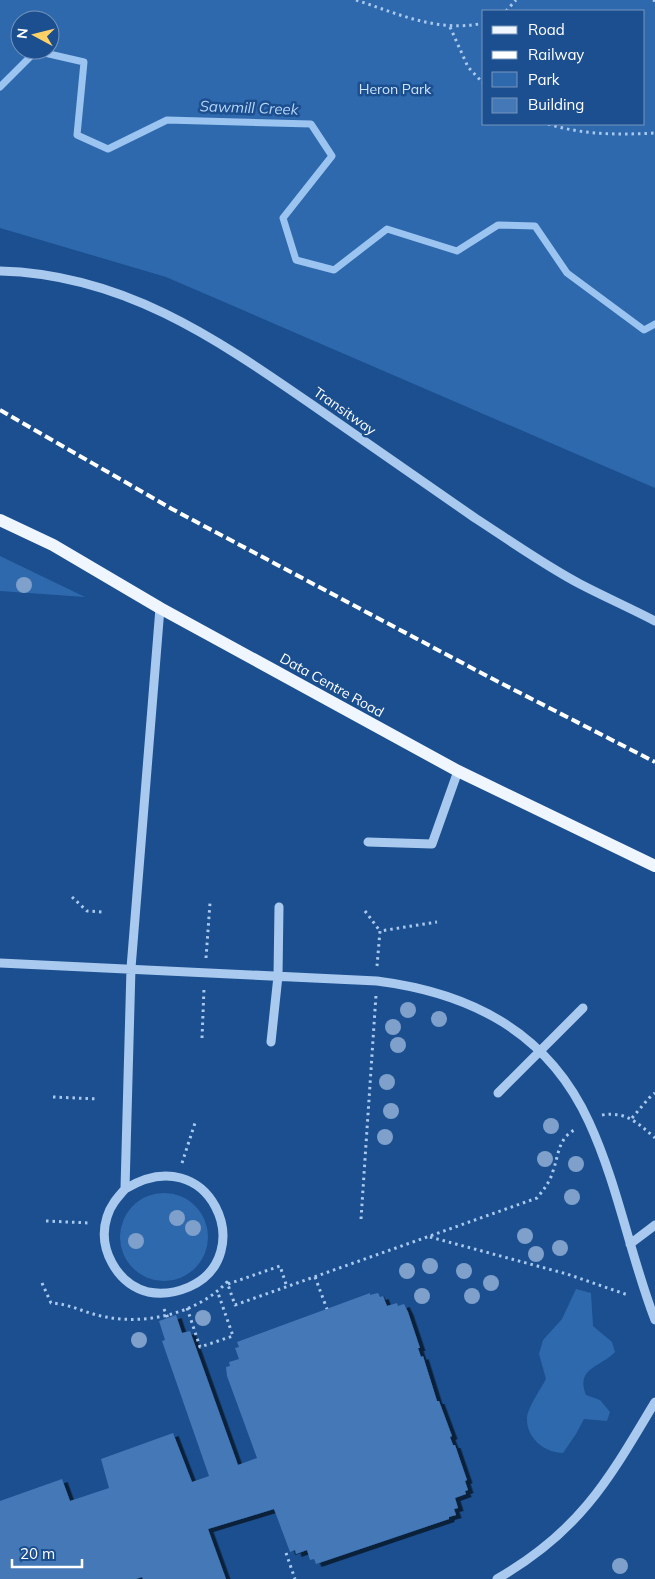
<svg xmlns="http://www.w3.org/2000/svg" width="655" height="1579" viewBox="0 0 655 1579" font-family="Mulish,sans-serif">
<defs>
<filter id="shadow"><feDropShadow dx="5.5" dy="3" stdDeviation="0" flood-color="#0009"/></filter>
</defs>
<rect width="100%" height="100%" fill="#1b4f8f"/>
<path fill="#2e69ad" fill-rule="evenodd" d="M0,0H655V488L166,277L0,228ZM484,11H644V124H484ZM20,20H50V50H20Z
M0,556L85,597L0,591Z
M120 1237a44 44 0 1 1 88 0a44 44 0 1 1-88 0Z
M576,1289L591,1293L593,1326L612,1342L615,1352C601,1367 575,1368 586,1395L600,1400L610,1412L607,1421L584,1419L576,1434L563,1453C545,1453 526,1438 527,1418C527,1409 541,1388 546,1379L539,1354L543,1340L562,1319Z"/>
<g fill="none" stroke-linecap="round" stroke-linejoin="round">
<path stroke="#9cc4f0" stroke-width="7" d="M0,87L36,51L84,62L77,135L108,149L167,120L311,124L332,156L283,218L296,260L334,270L387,229L457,251L498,225L535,226L567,273L644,330L655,324"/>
</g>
<path fill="#4478b7" filter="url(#shadow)" d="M370,1293V1295L378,1293L380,1297L383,1296L387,1306L397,1303L398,1306L404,1304L408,1312L420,1348H418L421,1357L423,1356L437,1401H439L452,1436L450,1437L453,1445H455L467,1480L465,1481L468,1490L465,1491L466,1494L455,1498L458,1508L454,1509L456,1515L449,1517V1519L316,1564L314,1559L310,1560L307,1550L296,1554L295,1550L290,1552L274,1509L208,1529L226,1579H143L142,1577L136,1579H0V1501L62,1479L70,1501L109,1488L101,1459L173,1433L192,1482L209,1476L162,1341L165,1340L159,1321L176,1315L182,1333L190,1331L238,1465L257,1458L227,1376L226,1367L230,1366L229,1362L239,1359L235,1348L239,1347L237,1342Z"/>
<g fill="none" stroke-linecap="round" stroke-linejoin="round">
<path stroke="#a9c9ee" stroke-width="3" stroke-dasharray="2.5 4" stroke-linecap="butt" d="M356,0C399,14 438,33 484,23
M653,0L655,1
M506,11L516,0
M450,27L468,67L484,84
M548,124C584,135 618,135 655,133
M72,897L87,911L103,912
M365,911L380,931
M206,958L210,903
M377,966L380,931L437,922
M202,1038L204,989
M53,1097L98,1099
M602,1115C626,1111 638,1123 655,1138
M632,1118L649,1098L655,1093
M182,1163L195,1123
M361,1219L376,995
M46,1221L90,1223
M430,1237L567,1274L628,1295
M315,1277L327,1309
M42,1283L51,1303C71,1304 87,1314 106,1317C147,1325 198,1313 227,1282L235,1305L537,1198C544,1189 550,1182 553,1171C559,1154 558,1138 576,1129
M228,1284L280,1266L287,1287
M187,1308L200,1347L233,1336L218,1293
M164,1309L168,1318
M286,1553L295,1579"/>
<path stroke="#a9c9ee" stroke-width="9" d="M0,271C122,274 214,337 311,404C365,442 420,480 475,518C509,540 544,565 580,584C605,597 630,608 655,621
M368,842L432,844L458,771
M0,963L377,981C471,993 548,1032 589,1122C618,1185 630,1255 655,1320
M271,1042L278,976L279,907
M498,1093L583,1008
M125,1189C210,1137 260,1256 189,1287C175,1293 163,1295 148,1292C117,1284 97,1248 107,1217C110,1206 117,1198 125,1189L131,968L160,608
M630,1244L655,1225
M497,1579C580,1531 608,1481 655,1402"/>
<path stroke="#f0f6ff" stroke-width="12" d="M0,520L53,545L160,608L458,771L655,866"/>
<path stroke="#fff" stroke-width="4" stroke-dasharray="9 4" stroke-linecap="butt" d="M0,410L172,509L487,676L655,762"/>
</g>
<g fill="#7ea0ca">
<circle cx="24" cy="585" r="8"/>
<circle cx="408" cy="1010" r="8"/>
<circle cx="439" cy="1019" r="8"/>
<circle cx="393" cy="1027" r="8"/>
<circle cx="398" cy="1045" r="8"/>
<circle cx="387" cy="1082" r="8"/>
<circle cx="391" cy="1111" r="8"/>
<circle cx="551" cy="1126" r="8"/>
<circle cx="385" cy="1137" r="8"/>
<circle cx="545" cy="1159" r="8"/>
<circle cx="576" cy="1164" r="8"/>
<circle cx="572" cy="1197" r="8"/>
<circle cx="177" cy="1218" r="8"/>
<circle cx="193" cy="1228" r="8"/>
<circle cx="525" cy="1236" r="8"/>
<circle cx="136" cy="1241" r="8"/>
<circle cx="560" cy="1248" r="8"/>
<circle cx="536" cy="1254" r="8"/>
<circle cx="430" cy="1266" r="8"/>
<circle cx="407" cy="1271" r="8"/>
<circle cx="464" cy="1271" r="8"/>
<circle cx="491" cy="1283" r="8"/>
<circle cx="422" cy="1296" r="8"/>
<circle cx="472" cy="1296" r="8"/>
<circle cx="203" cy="1318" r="8"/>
<circle cx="139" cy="1340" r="8"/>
<circle cx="620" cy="1566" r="8"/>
</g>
<g text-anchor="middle" stroke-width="5" stroke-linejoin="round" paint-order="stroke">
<g font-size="14" fill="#cfe3fa" stroke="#1b4f8f">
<text x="395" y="94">Heron Park</text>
</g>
<g font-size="14" fill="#fff" stroke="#1b4f8f">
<text transform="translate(345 411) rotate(35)" y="5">Transitway</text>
<text transform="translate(332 685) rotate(29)" y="5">Data Centre Road</text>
</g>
<g font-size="15" font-style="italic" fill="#b5d3f5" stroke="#1b4f8f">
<text transform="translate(249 108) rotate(2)" y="5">Sawmill Creek</text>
</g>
</g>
<rect x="482" y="10" width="162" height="115" fill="#1b4f8f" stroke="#7695bc"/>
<rect x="492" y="26" width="25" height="8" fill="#f0f6ff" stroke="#7695bc"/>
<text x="528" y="35" font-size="15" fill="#ffffff">Road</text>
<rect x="492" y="51" width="25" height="8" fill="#ffffff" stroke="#7695bc"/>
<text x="528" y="60" font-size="15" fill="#ffffff">Railway</text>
<rect x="492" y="72" width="25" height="15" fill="#2e69ad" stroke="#7695bc"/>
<text x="528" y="85" font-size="15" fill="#ffffff">Park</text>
<rect x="492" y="98" width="25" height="15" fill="#4478b7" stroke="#7695bc"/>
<text x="528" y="110" font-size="15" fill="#ffffff">Building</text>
<g transform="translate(35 35) rotate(277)"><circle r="24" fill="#1b4f8f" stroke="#7695bc"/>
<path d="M0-4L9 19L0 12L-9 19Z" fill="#ffd166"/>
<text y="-8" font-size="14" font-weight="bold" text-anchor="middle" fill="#ffffff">N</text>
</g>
<path d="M12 1559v8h70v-8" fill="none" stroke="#ffffff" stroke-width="2.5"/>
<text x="20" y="1559" font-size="15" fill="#ffffff" stroke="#1b4f8f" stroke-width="4" paint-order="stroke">20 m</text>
</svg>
